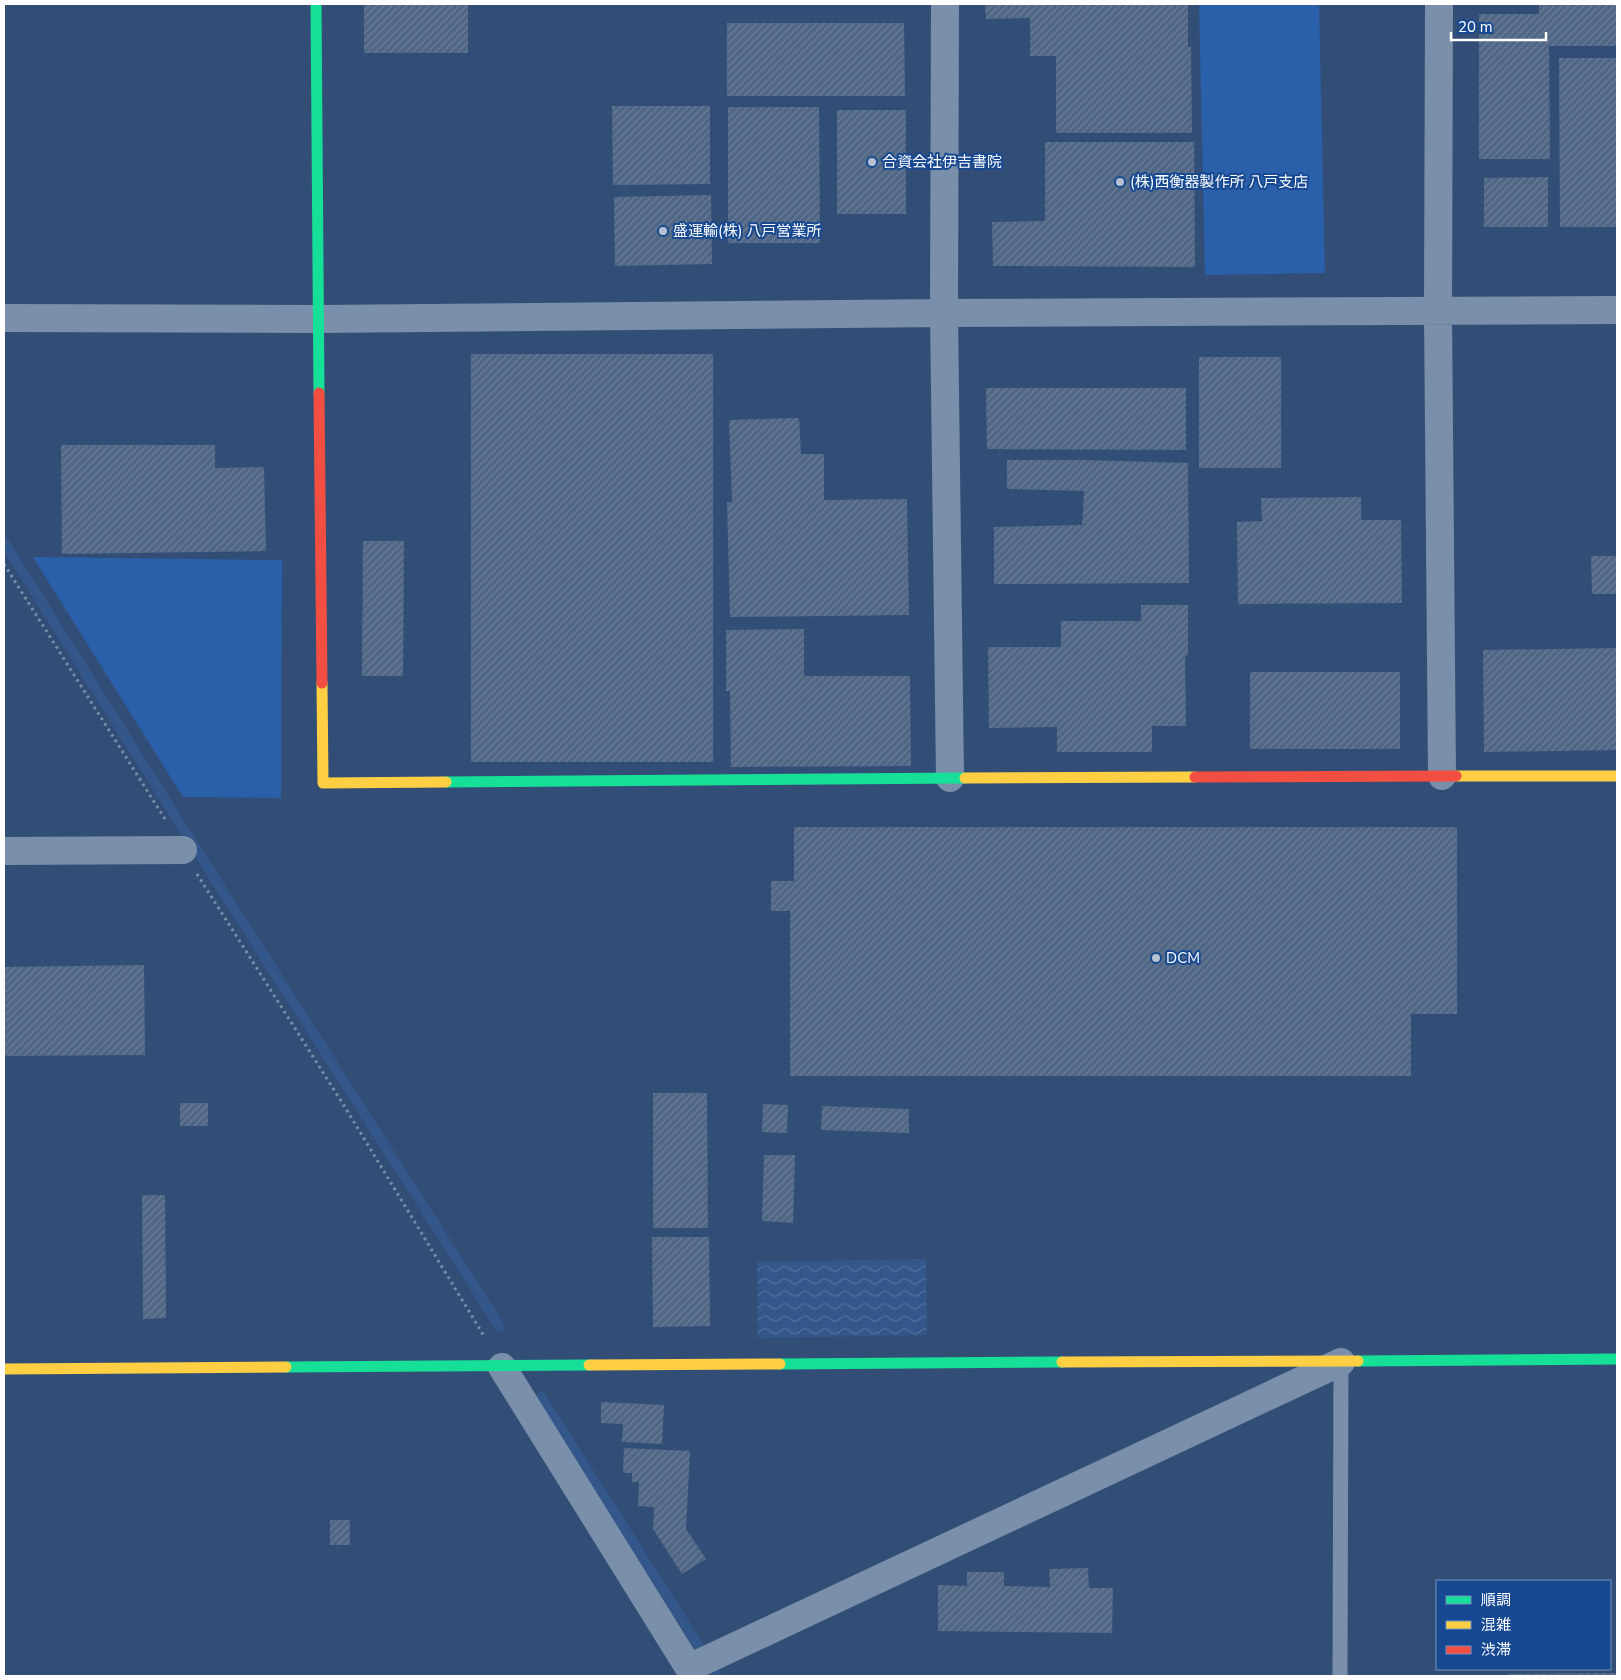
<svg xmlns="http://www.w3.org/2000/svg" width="1621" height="1680" viewBox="0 0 1621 1680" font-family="'Nunito Sans','Noto Sans JP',sans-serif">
<defs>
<pattern id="water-waves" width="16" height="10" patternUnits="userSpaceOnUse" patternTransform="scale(1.25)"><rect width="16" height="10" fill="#33568b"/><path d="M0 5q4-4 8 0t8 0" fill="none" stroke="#526f9c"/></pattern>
<pattern id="building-hatch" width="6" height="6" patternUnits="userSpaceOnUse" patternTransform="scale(1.25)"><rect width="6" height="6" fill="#506685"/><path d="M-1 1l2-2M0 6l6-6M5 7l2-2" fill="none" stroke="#6a7d97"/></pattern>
</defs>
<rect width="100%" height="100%" fill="#334e76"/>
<path fill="#2a5fa9" d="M1199,4H1319L1325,273L1205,275Z
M33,557L282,560L281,798L183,797Z"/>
<path fill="url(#water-waves)" d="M926,1259L927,1335L758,1338L757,1262Z"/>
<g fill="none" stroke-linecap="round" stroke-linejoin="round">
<path stroke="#33568b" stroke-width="10" d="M4,542L184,830L500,1327
M541,1397L700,1648L717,1676"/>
</g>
<path fill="url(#building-hatch)" d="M364,4H468V53H364Z
M985,4H1188V47H1191L1192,133H1056V56H1030V18L986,19Z
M1539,5H1617V46H1549L1550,159H1479V14H1539Z
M727,23H904L905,96H727Z
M1559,58H1617V227H1560Z
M612,106H710V184L613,185Z
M728,107H819L820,243H728Z
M837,110H906V214H837Z
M1045,142H1194L1195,267L993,266L992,222L1045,221Z
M1548,177V227H1484V178Z
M711,195L712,264L615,266L614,197Z
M471,354H713V762H471Z
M1199,357H1281V468H1199Z
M986,388H1186V450L987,449Z
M799,418L801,454H824V500L907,499L909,615L730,617L727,502H732L729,420Z
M61,445H215V468L264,467L266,551L62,554Z
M1007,460H1086L1188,463L1189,583L994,584V527L1082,525L1084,491L1007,489Z
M1361,497V520H1401L1402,603L1238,604L1237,522L1262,521L1261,498Z
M363,541H404L403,676H362Z
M1591,556H1617V594H1592Z
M1141,605H1188V655L1185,656L1186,726H1152V752H1057V727L989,728L988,647H1061V621H1141Z
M804,629V676H910L911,766L731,767L730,691H726V630Z
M1617,648V750L1484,752L1483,650Z
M1250,672H1400V749H1250Z
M794,827H1457V1014H1411V1076H790V911H771V881H794Z
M144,965L145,1055L4,1056V967Z
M653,1093H707L708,1228H653Z
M180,1103H208V1126H180Z
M763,1104L788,1105L787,1133L762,1132Z
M822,1106L909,1109V1133L821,1130Z
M764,1155H795L793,1223L762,1221Z
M142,1195H165L166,1318L143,1319Z
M652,1237H709L710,1326L653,1327Z
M601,1402L664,1405L662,1444L622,1442L623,1424L601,1423Z
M624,1448L690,1451L686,1529L706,1559L682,1574L653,1529L654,1507L638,1506L639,1482H632V1473H623Z
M330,1520H350V1545H330Z
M1088,1568L1089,1588H1113L1112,1633L938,1631V1585L967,1586V1572H1004V1586L1050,1587L1049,1569Z
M1617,1673V1676H1509V1674Z"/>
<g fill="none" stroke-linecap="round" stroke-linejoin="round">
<path stroke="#7a8fa9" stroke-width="3" stroke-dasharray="2.5 4" stroke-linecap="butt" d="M4,564L165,819
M197,874L343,1104L484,1336"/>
<path stroke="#7a8fa9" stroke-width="15" d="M1340,1676L1341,1362"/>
<path stroke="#7a8fa9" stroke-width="28" d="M945,4L944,313L950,778
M1439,4L1438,312L1442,776
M4,318L319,319L944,313L1617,310
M4,851L183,850
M502,1367L694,1676
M689,1668L1341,1362"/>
<path stroke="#16e098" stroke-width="11" d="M316,4L319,393
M446,782L965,778
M1358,1361L1617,1359
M780,1364L1062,1362
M286,1367L589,1365"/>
<path stroke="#ffcf43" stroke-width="11" d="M322,683L323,783L446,782
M1456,776H1617
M965,778L1195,777
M1062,1362L1358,1361
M589,1365L780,1364
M4,1369L286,1367"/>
<path stroke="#f24e42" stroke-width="11" d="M319,393L322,683
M1195,777L1456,776"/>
</g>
<g fill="#b8c1cf" stroke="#174992" stroke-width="2">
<circle cx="872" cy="162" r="5"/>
<circle cx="1120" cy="182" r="5"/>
<circle cx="663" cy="231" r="5"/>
<circle cx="1156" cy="958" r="5"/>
</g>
<g text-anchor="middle" stroke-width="4" stroke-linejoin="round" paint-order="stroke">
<g font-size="15" fill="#fff" stroke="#174992" text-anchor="start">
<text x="882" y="167">合資会社伊吉書院</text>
<text x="1130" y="187">(株)西衡器製作所 八戸支店</text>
<text x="673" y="236">盛運輸(株) 八戸営業所</text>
<text x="1166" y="963">DCM</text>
</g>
</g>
<rect width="1621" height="1680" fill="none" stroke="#ffffff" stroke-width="10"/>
<rect x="1436" y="1580" width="175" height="90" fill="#174992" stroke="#7492be"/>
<rect x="1446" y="1596" width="25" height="8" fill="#16e098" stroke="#7492be"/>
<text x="1481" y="1605" font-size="15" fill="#ffffff">順調</text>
<rect x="1446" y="1621" width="25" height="8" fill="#ffcf43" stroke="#7492be"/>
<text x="1481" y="1630" font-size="15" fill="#ffffff">混雑</text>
<rect x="1446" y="1646" width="25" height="8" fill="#f24e42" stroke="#7492be"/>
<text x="1481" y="1655" font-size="15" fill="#ffffff">渋滞</text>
<path d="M1451 32v8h95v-8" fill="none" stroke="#ffffff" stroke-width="2.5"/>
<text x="1458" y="32" font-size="15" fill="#ffffff" stroke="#174992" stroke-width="4" paint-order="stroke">20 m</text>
</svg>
